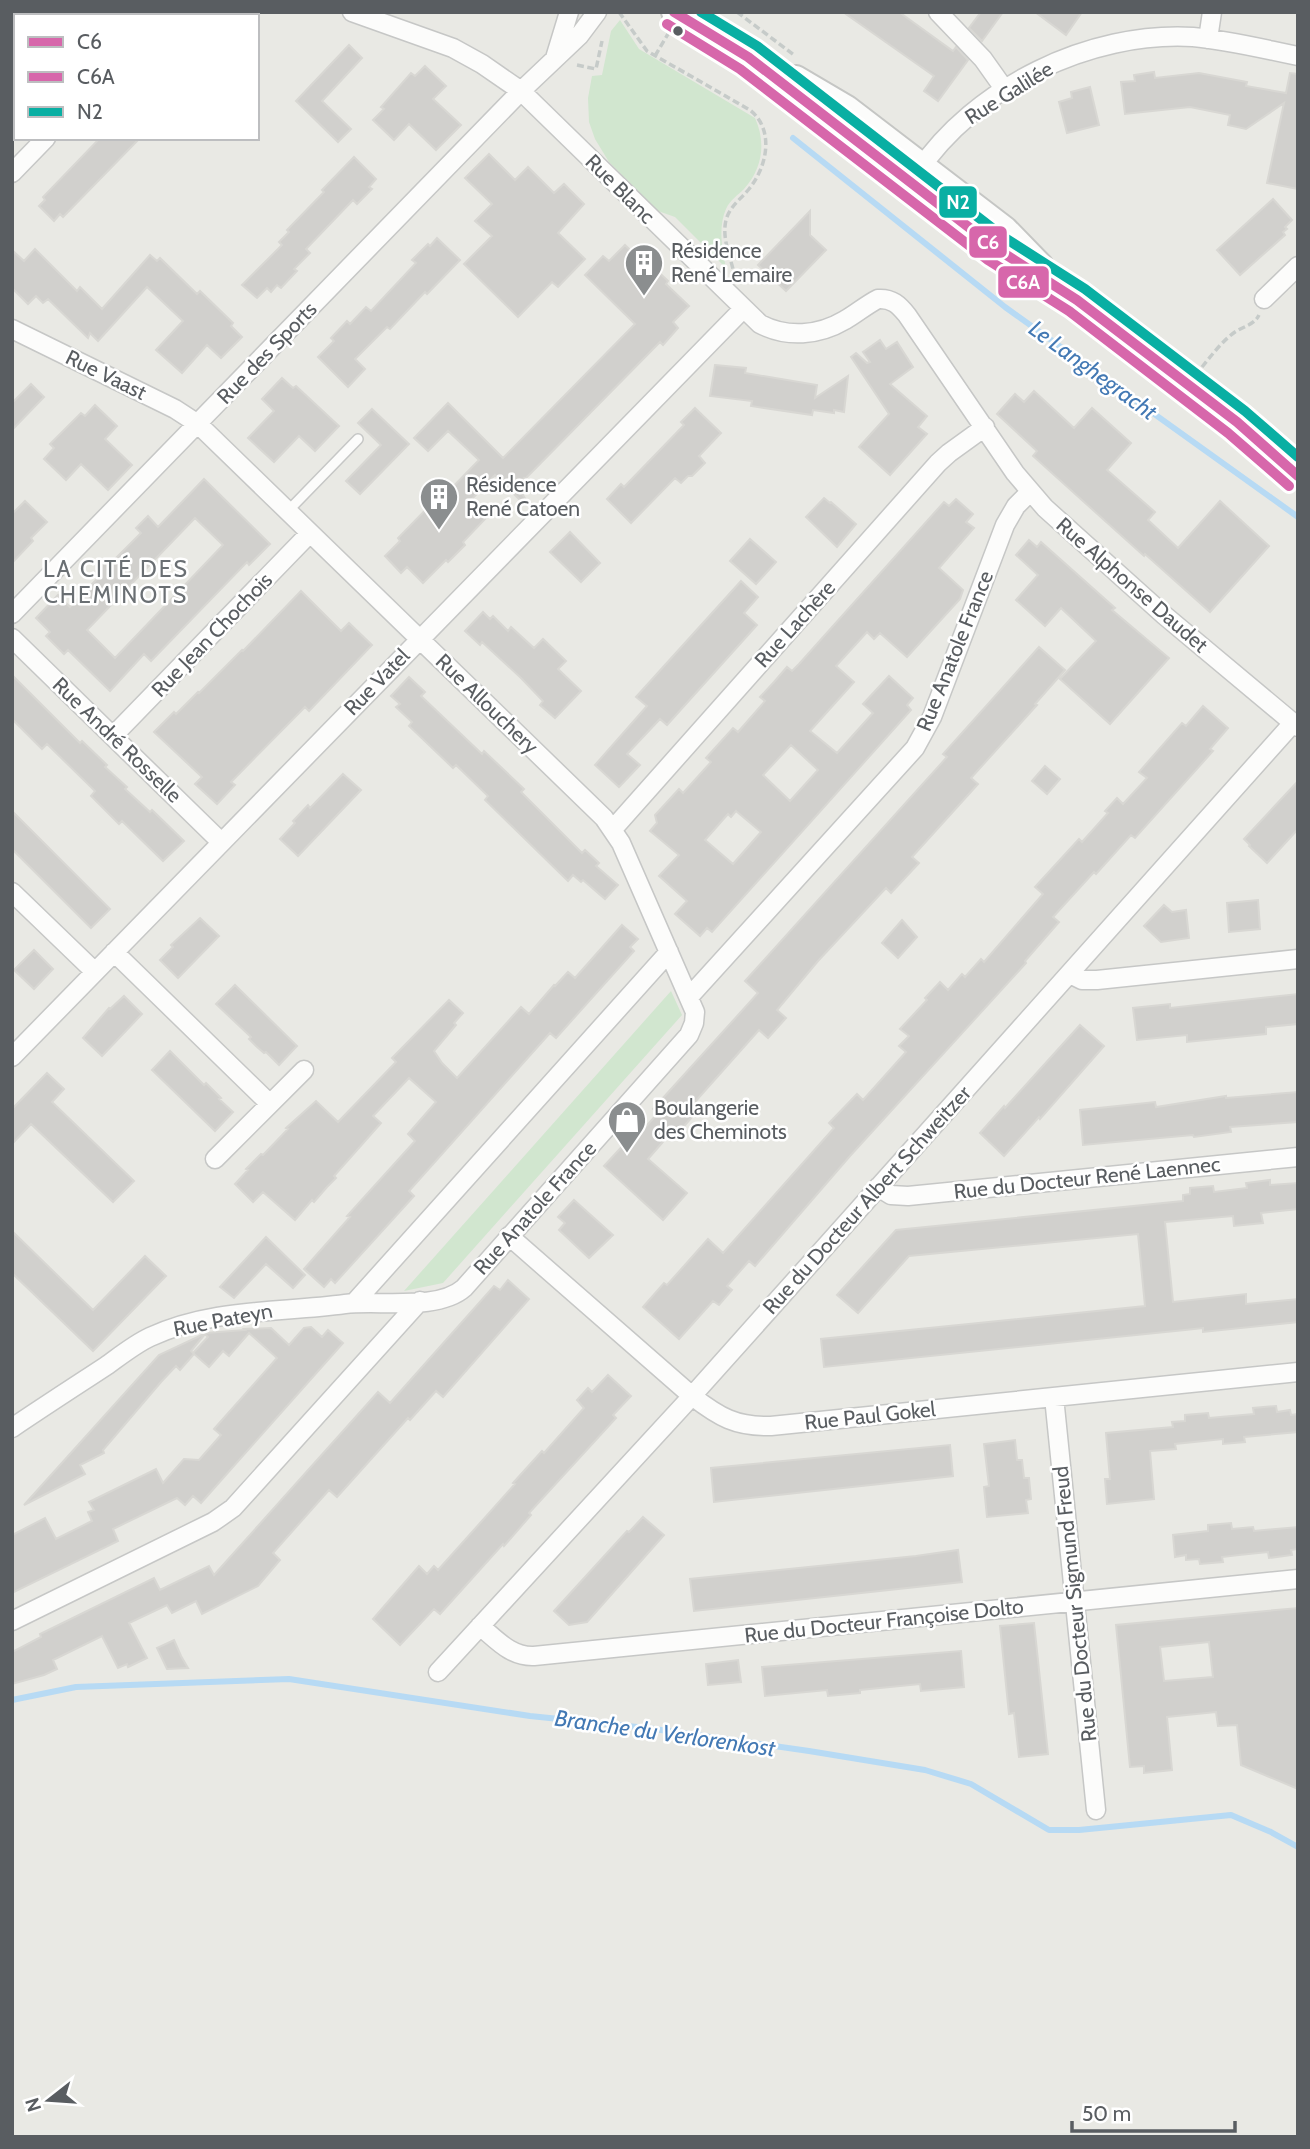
<svg xmlns="http://www.w3.org/2000/svg" width="1310" height="2149" viewBox="0 0 1310 2149" font-family="Cabin,sans-serif">
<rect width="100%" height="100%" fill="#e9e9e4"/>
<path fill="#d1e6cf" d="M620,20L639,49L755,118C766,142 763,168 744,189C738,195 730,200 726,209C718,227 722,249 726,268L675,217L658,211L609,162L595,139L589,122L588,98L592,76L602,75L611,31Z
M671,991L682,1015L443,1283L404,1291Z"/>
<g fill="none" stroke-linecap="round" stroke-linejoin="round">
<path stroke="#b7daf4" stroke-width="6" d="M793,138L1005,307L1298,517
M12,1700L76,1687L289,1679L530,1716L647,1728L809,1751L925,1770L971,1784L1049,1830H1079L1231,1815L1271,1832L1298,1847"/>
</g>
<path fill="#d1d0cd" stroke="#d8d7d3" stroke-width="2" fill-rule="evenodd" d="M843,12H899L953,51L956,47L968,60L938,101L924,91L934,76Z
M981,12H1003L982,41L969,28Z
M1035,12H1082L1066,35Z
M349,45L362,58L322,101L351,129L338,142L296,101Z
M425,66L446,86L433,99L461,125L436,150L409,124L394,140L373,120L384,109L381,107L411,73L415,76Z
M1154,72L1155,78L1199,73L1247,82L1246,86L1286,93L1290,73L1298,74V189L1267,183L1284,103L1246,129L1228,125L1230,115L1190,107L1125,114L1121,82L1135,81L1134,75Z
M1090,87L1099,125L1067,133L1059,102L1072,98L1071,92Z
M100,138H140L63,217L60,214L54,221L39,206L45,200L43,197Z
M489,154L515,180L528,167L554,193L564,184L584,204L558,233L585,259L558,287L552,282L518,317L464,264L492,236L475,221L492,204L465,178Z
M354,157L376,179L369,187L372,189L357,204L353,200L306,249L310,253L294,269L297,271L281,288L277,285L271,292L267,288L257,298L242,285L282,245L279,242L289,232L287,230L324,192L322,190Z
M1273,199L1292,220L1285,227L1287,229L1283,232L1285,235L1240,275L1217,250Z
M810,211V235L826,250L786,291L758,265Z
M437,238L460,260L427,294L425,292L390,329L387,327L355,359L365,369L348,387L318,357L334,341L331,338L347,321L350,324L366,307L371,311L416,263L412,260L428,244L430,246Z
M625,245L648,267L650,264L668,281L666,284L689,306L673,322L678,328L663,345L660,342L525,479L524,478L517,485L526,500L522,502L495,475L468,503L485,519L463,542L465,545L448,562L446,560L423,583L407,567L401,573L385,556L400,541L398,538L440,495L442,498L479,460L448,431L428,451L414,438L448,403L503,458L635,324L585,275L603,256L609,261Z
M35,249L77,291L80,287L102,309L150,255L157,261L160,258L197,294L200,291L233,323L231,326L242,337L221,358L207,345L182,373L156,350L183,321L147,287L98,341L90,333L88,338L48,299L43,303L36,296L28,304L12,288V250L24,261Z
M880,340L886,349L897,342L913,367L890,384L927,416L918,427L927,434L890,475L859,447L889,414L851,357L856,353L867,363L870,362L863,352Z
M715,365L746,368L745,373L817,385L815,398L848,376L844,412L834,410V413L813,410L812,415L751,406L752,401L710,396Z
M282,378L293,388L296,386L339,426L315,451L299,436L274,462L248,438L274,411L262,399Z
M31,384L44,397L12,430V403Z
M1034,391L1074,428L1092,408L1131,443L1107,470L1155,512L1148,520L1178,548L1220,501L1269,546L1210,612L1145,554L1144,556L1033,456L1037,451L997,414L1015,394L1024,402Z
M95,405L117,426L105,439L132,465L108,490L81,464L66,480L44,459L54,448L50,444L81,413L85,416Z
M695,408L721,433L699,456L705,463L692,476H688L681,483L675,478L631,523L607,499L621,484L624,487L655,455L684,425L681,422Z
M372,409L409,444L360,494L346,481L381,445L358,423Z
M204,479L270,544L249,565L247,562L151,661L144,654L110,691L68,650L64,654L46,636L50,632L36,618L58,595L70,607L99,577L94,573L106,561L110,564L141,533L136,528L148,516L158,527ZM195,518L223,545L115,658L87,630Z
M824,498L830,503L831,502L856,524L837,547L806,517Z
M956,499L973,514L966,522L974,528L939,568L963,590L960,599L907,657L880,633L874,639L867,632L836,666L854,682L810,731L837,753L873,713L863,704L889,676L913,698L907,705L911,710L712,932L707,928L700,936L675,914L687,901L659,876L679,855L650,831L657,823L655,815L679,789L683,793L711,762L706,758L733,728L738,732L765,701L760,697L774,682L787,667L792,671L799,664L944,502L949,506ZM791,745L818,770L790,801L763,775ZM736,811L761,832L733,864L705,840L728,814L731,817Z
M25,501L47,522L31,538L33,541L12,563V514Z
M570,532L600,563L581,582L550,552Z
M750,539L776,562L756,584L730,561Z
M1029,540L1037,547L1041,542L1115,608L1112,610L1169,658L1110,724L1060,679L1096,641L1061,608L1045,626L1016,600L1038,575L1016,555Z
M741,581L758,597L744,613L757,625L667,725L660,719L627,754L640,765L619,787L595,765L647,706L636,697Z
M301,591L341,631L349,623L372,645L309,711L305,707L231,782L235,785L217,804L195,784L202,777L154,732L174,712L176,714L198,692L199,693L242,650L243,651Z
M483,612L490,619L493,616L508,631L511,627L534,648L543,639L566,661L558,669L581,691L555,718L540,705L543,701L521,678L482,642L480,645L465,631Z
M1039,647L1065,670L1035,704L1037,705L971,778L978,784L912,857L919,863L891,893L886,888L818,961L777,1010L786,1018L768,1038L759,1030L686,1112L692,1117L679,1132L675,1128L648,1159L687,1193L663,1220L604,1166L628,1140L631,1143L658,1113L653,1109L758,993L745,981L947,757L943,754Z
M12,675L80,743L82,741L107,765L105,767L127,787L125,789L150,812L152,810L184,841L163,861L122,821L119,824L91,796L95,791L47,744L42,749L12,719Z
M409,677L425,692L421,696L482,754L484,751L524,789L521,792L582,853L585,850L599,863L596,866L618,885L605,899L583,880L581,882L573,875L568,881L485,800L488,796L456,765L453,768L409,726L412,722L396,707L400,704L391,696Z
M1203,706L1228,728L1210,749L1213,751L1135,838L1131,835L1096,874L1094,872L1053,917L1059,922L1025,961L1026,963L850,1156L755,1266L749,1261L727,1286L732,1290L719,1305L713,1301L679,1339L643,1307L664,1283L667,1285L708,1239L723,1253L834,1128L829,1123L857,1094L863,1100L906,1052L899,1046L909,1036L900,1029L927,1000L925,998L940,982L948,990L962,974L965,977L981,959L984,962L1043,894L1035,887L1079,839L1082,842L1108,813L1105,811L1117,798L1123,804L1147,778L1139,772L1182,723L1186,726Z
M1045,766L1060,779L1047,794L1032,781Z
M343,774L361,790L298,856L280,839L295,823L293,821L308,805L310,808Z
M1298,781V829L1267,863L1249,846L1250,845L1244,839Z
M12,811L110,909L91,928L12,849Z
M1258,900L1260,929L1229,932L1227,903Z
M1164,905L1172,912L1186,910L1189,938L1161,942L1144,926Z
M200,918L219,936L178,978L160,960L173,947L171,945Z
M902,920L917,937L898,958L882,943Z
M622,925L638,939L630,947L634,951L556,1038L550,1033L409,1191L414,1196L335,1283L331,1279L324,1287L304,1269L350,1217L347,1216L415,1141L408,1134L436,1102L409,1078L373,1116L381,1123L334,1176L336,1178L327,1187L314,1202L312,1200L295,1220L263,1192L253,1202L235,1184L248,1170L246,1169L261,1154L263,1155L288,1129L286,1128L316,1101L338,1122L396,1062L392,1058L449,1000L463,1013L454,1023L456,1025L434,1051L442,1063L457,1078L521,1007L529,1014L554,985L555,986L568,972L575,978Z
M34,950L53,969L34,989L14,970Z
M235,985L297,1046L279,1065L266,1052L264,1053L256,1046L249,1039L251,1037L216,1004Z
M1298,994V1024L1266,1027V1034L1187,1042V1035L1137,1040L1133,1008L1170,1004V1008Z
M124,996L142,1014L102,1056L83,1038L109,1008L110,1009Z
M1080,1025L1104,1046L1040,1119L1039,1117L1004,1156L980,1133L1004,1106L1005,1108Z
M170,1051L204,1085L206,1083L221,1098L219,1099L233,1112L215,1131L152,1070Z
M47,1073L64,1089L52,1102L134,1181L113,1202L31,1124L12,1144V1109Z
M1298,1092V1122L1230,1127L1231,1132L1194,1137L1193,1135L1083,1145L1080,1110L1155,1102L1156,1107L1226,1096V1098Z
M1270,1180V1185L1298,1183V1209L1261,1213L1263,1223L1234,1226L1233,1216L1165,1222L1173,1302L1246,1294V1304L1298,1299V1322L1203,1332V1328L1185,1330L824,1367L821,1339L1145,1306L1138,1234L909,1256L858,1313L837,1295L896,1230L1183,1201V1195L1190,1194V1188L1213,1186L1214,1192L1247,1188L1246,1183Z
M574,1200L613,1235L589,1258L559,1230L565,1223L558,1217Z
M12,1231L93,1310L145,1256L166,1276L93,1351L12,1273Z
M266,1237L305,1275L293,1288L266,1264L234,1298L220,1287Z
M508,1280L529,1299L443,1397L436,1391L410,1420L408,1418L337,1497L329,1490L273,1553L280,1560L258,1586L202,1614L196,1601L172,1613L167,1605L129,1623L147,1658L128,1667L127,1664L118,1668L102,1636L53,1660L57,1669L44,1675L12,1684V1652L41,1637L40,1634L154,1578L160,1590L209,1566L214,1575L378,1392L390,1403L494,1286L500,1290Z
M311,1327L322,1337L328,1330L343,1343L201,1503L193,1496L185,1505L177,1498L113,1529L118,1541L12,1593V1535L45,1518L56,1539L92,1521L88,1512L94,1510L89,1502L156,1469L163,1483L184,1459L199,1460L221,1435L214,1429L277,1358L249,1333L229,1356L223,1351L209,1367L193,1353L208,1337L205,1334L191,1351L194,1354L180,1370L176,1366L161,1382L103,1450L104,1453L80,1465L85,1474L24,1505L159,1355L206,1333L245,1330L244,1329L271,1328L289,1345L304,1328Z
M608,1375L631,1396L613,1415L616,1418L529,1513L531,1515L504,1546L503,1544L440,1614L434,1609L400,1645L373,1619L419,1566L427,1574L434,1566L438,1570L515,1484L513,1483L542,1451L544,1453L584,1408L577,1400L588,1388L592,1392Z
M1276,1406L1277,1412L1290,1410L1291,1415L1298,1414V1432L1244,1437L1245,1442L1223,1444V1439L1175,1444L1176,1449L1150,1451L1154,1499L1107,1504L1105,1479H1110L1106,1433L1173,1427L1172,1422L1185,1421V1415L1208,1413L1209,1418L1254,1414L1253,1408Z
M1015,1440L1017,1460H1022L1024,1478H1029L1031,1499L1026,1500L1028,1513L987,1517L984,1487L989,1486L984,1444Z
M950,1445L953,1476L714,1502L711,1468Z
M643,1517L664,1535L587,1622L569,1625L554,1611L627,1531L629,1532Z
M1231,1523L1232,1529L1253,1527L1254,1531L1298,1527V1549L1291,1550L1292,1555L1269,1558L1268,1552L1239,1555L1222,1557L1223,1562L1200,1564L1199,1559L1186,1560V1555L1175,1557L1173,1535L1208,1531V1525Z
M958,1550L962,1582L694,1611L690,1579L916,1556Z
M1298,1608V1789L1241,1765L1237,1725L1218,1726L1216,1712L1167,1717L1172,1770L1144,1773V1766L1130,1767L1116,1625ZM1209,1642L1213,1677L1164,1681L1160,1647Z
M1034,1623L1048,1754L1019,1757L1014,1713L1009,1714L1000,1626Z
M174,1640L181,1656L188,1668L167,1669L157,1648Z
M961,1651L964,1687L921,1691L920,1684L860,1690V1693L828,1696L827,1690L765,1696L762,1667Z
M738,1660L741,1682L708,1685L706,1664Z"/>
<g fill="none" stroke-linecap="round" stroke-linejoin="round">
<g stroke="#c6c7c6" stroke-width="12">
<path id="lane" d="M288,511L358,439"/>
</g>
<g stroke="#c6c7c6" stroke-width="21">
<path id="street" d="M352,12L453,48L482,64L521,91L760,324C787,338 818,336 845,320C856,314 866,305 878,299C892,298 899,305 907,315L1015,473L1045,508L1164,615L1298,727
M938,12L983,59L1005,90
M168,16L173,12
M1208,39L1212,12
M555,58L569,12
M12,173L46,138
M917,173C975,87 1089,31 1193,37C1228,40 1263,49 1298,56
M1264,299L1298,266
M12,329L175,409L198,424L604,818L621,843L695,1012L694,1023L689,1035L464,1288C438,1311 379,1300 345,1304C279,1313 212,1308 150,1337C135,1344 120,1356 106,1366C74,1387 43,1407 12,1428
M12,614L521,91L579,36L597,12
M12,638L221,842
M113,736L310,533
M613,829L938,463L949,453L985,427
M12,892L94,971
M114,952L270,1104
M1070,974L1082,980H1097L1298,959
M689,997L915,748L932,717L1005,525L1016,506L1030,492
M12,1057L743,309
M215,1159L304,1070
M878,1187L891,1195L908,1196L1298,1157
M509,1236L692,1396C719,1417 736,1427 771,1426L1298,1372
M354,1303L669,952
M1054,1397L1096,1810
M12,1621L213,1522L233,1508L420,1301
M480,1626C497,1640 511,1657 534,1656L1298,1579
M438,1672L692,1396L1293,723"/>
</g>
<g stroke="#c5c6c4" stroke-width="28">
<path id="secondary" d="M674,12L748,57L997,249L1077,300L1237,422L1298,476
M796,78L847,108L1005,229L1041,266"/>
</g>
<path stroke="#c6cbc9" stroke-width="3.5" stroke-dasharray="7 3.5" stroke-linecap="butt" d="M619,12L647,51L750,110C775,130 767,167 749,189C740,200 730,206 726,220C722,237 729,253 733,269
M737,12L794,55
M655,56L668,34
M577,65L596,69L602,41
M1202,367C1212,355 1222,341 1235,332C1244,326 1254,325 1259,315"/>
<use href="#lane" stroke="#fcfcfb" stroke-width="9"/>
<use href="#street" stroke="#fcfcfb" stroke-width="18"/>
<use href="#secondary" stroke="#fcfcfb" stroke-width="24"/>
<g stroke="#fff" stroke-width="16">
<path id="bus-1" d="M674,12L748,57L997,249L1077,300L1237,422L1298,476"/>
</g>
<g stroke="#fff" stroke-width="16">
<path id="bus-2" d="M667,24L740,69L988,260L1069,311L1228,433L1289,486"/>
</g>
<g stroke="#fff" stroke-width="16">
<path id="bus-3" d="M701,12L757,46L1005,238L1085,289L1245,411L1298,457"/>
</g>
<use href="#bus-1" stroke="#d767ab" stroke-width="10"/>
<use href="#bus-2" stroke="#d767ab" stroke-width="10"/>
<use href="#bus-3" stroke="#09afa3" stroke-width="10"/>
</g>
<defs>
<g id="building-pin" transform="scale(2.0125)"><path d="M0 17L-7.5 6A9.5 9.5 0 1 1 7.5 6Z" fill="#8b8e8f" stroke="#fff"/><path d="M-4-6H4V6H1V3H-1V6H-4ZM-2.5-4.3h1.7v1.8h-1.7ZM.8-4.3h1.7v1.8H.8ZM-2.5-1h1.7V.8h-1.7ZM.8-1h1.7V.8H.8Z" fill="#fff"/></g>
<g id="shop-pin" transform="scale(2.0125)"><path d="M0 17L-7.5 6A9.5 9.5 0 1 1 7.5 6Z" fill="#8b8e8f" stroke="#fff"/><path d="M-5-2.5h2.3a2.7 3.5 0 0 1 5.4 0H5L5.5 6h-11ZM-1.5-2.5h3a1.5 2.3 0 0 0-3 0Z" fill="#fff"/></g>
</defs>
<g fill-rule="evenodd">
<use href="#building-pin" x="644" y="263"/>
<use href="#building-pin" x="439" y="497"/>
<use href="#shop-pin" x="627" y="1120"/>
</g>
<circle fill="#595d61" stroke="#fff" stroke-width="2.5" cx="678" cy="31" r="6"/>
<g text-anchor="middle" stroke-width="5" stroke-linejoin="round" paint-order="stroke">
<g font-size="21" fill="#595d61" stroke="#fff">
<text transform="translate(1009 93) rotate(-32)" y="7">Rue Galilée</text>
<text transform="translate(620 189) rotate(45)" y="7">Rue Blanc</text>
<text transform="translate(267 353) rotate(-46)" y="7">Rue des Sports</text>
<text transform="translate(106 375) rotate(26)" y="7">Rue Vaast</text>
<text transform="translate(1132 585) rotate(41)" y="7">Rue Alphonse Daudet</text>
<text transform="translate(795 624) rotate(-48)" y="7">Rue Lachère</text>
<text transform="translate(212 635) rotate(-46)" y="7">Rue Jean Chochois</text>
<text transform="translate(955 651) rotate(-68)" y="7">Rue Anatole France</text>
<text transform="translate(377 682) rotate(-46)" y="7">Rue Vatel</text>
<text transform="translate(487 704) rotate(44)" y="7">Rue Allouchery</text>
<text transform="translate(117 740) rotate(44)" y="7">Rue André Rosselle</text>
<text transform="translate(1087 1178) rotate(-6)" y="7">Rue du Docteur René Laennec</text>
<text transform="translate(867 1200) rotate(-48)" y="7">Rue du Docteur Albert Schweitzer</text>
<text transform="translate(535 1208) rotate(-48)" y="7">Rue Anatole France</text>
<text transform="translate(223 1320) rotate(-11)" y="7">Rue Pateyn</text>
<text transform="translate(870 1416) rotate(-6)" y="7">Rue Paul Gokel</text>
<text transform="translate(1075 1604) rotate(-96)" y="7">Rue du Docteur Sigmund Freud</text>
<text transform="translate(884 1621) rotate(-6)" y="7">Rue du Docteur Françoise Dolto</text>
</g>
<g font-size="21" fill="#595d61" stroke="#fff" text-anchor="start">
<text x="671" y="258">Résidence<tspan x="671" dy="24">René Lemaire</tspan></text>
<text x="466" y="492">Résidence<tspan x="466" dy="24">René Catoen</tspan></text>
<text x="654" y="1115">Boulangerie<tspan x="654" dy="24">des Cheminots</tspan></text>
</g>
<g font-size="23" font-style="italic" fill="#4379b4" stroke="#fff">
<text transform="translate(1093 370) rotate(36)" y="8">Le Langhegracht</text>
<text transform="translate(665 1733) rotate(8)" y="8">Branche du Verlorenkost</text>
</g>
<g font-size="23" letter-spacing="2" fill="#6a6f73" stroke="#fff">
<text x="116" y="577">LA CITÉ DES<tspan x="116" dy="26">CHEMINOTS</tspan></text>
</g>
</g>
<g stroke="#fff" stroke-width="2.5">
<rect x="938" y="185" width="40" height="34" rx="7" fill="#09afa3"/>
<rect x="968" y="225" width="40" height="34" rx="7" fill="#d767ab"/>
<rect x="997" y="265" width="53" height="34" rx="7" fill="#d767ab"/>
</g>
<g font-size="19" text-anchor="middle" font-weight="bold" fill="#fff">
<text x="958" y="209">N2</text>
<text x="988" y="249">C6</text>
<text x="1023" y="289">C6A</text>
</g>
<rect width="1310" height="2149" fill="none" stroke="#595d61" stroke-width="28"/>
<rect x="14" y="14" width="245" height="126" fill="#ffffff" stroke="#bdbec0" stroke-width="2"/>
<rect x="28" y="37" width="35" height="10" fill="#d767ab" stroke="#bdbec0" stroke-width="2"/>
<text x="77" y="49" font-size="21" fill="#595d61">C6</text>
<rect x="28" y="72" width="35" height="10" fill="#d767ab" stroke="#bdbec0" stroke-width="2"/>
<text x="77" y="84" font-size="21" fill="#595d61">C6A</text>
<rect x="28" y="107" width="35" height="10" fill="#09afa3" stroke="#bdbec0" stroke-width="2"/>
<text x="77" y="119" font-size="21" fill="#595d61">N2</text>
<g transform="translate(49 2100) rotate(253)" stroke="#ffffff" stroke-width="5" paint-order="stroke">
<path d="M0-5L12 26L0 18L-12 26Z" fill="#595d61"/>
<text y="-10" font-size="19" font-weight="bold" text-anchor="middle" fill="#595d61">N</text>
</g>
<path d="M1072 2121v10h163v-10" fill="none" stroke="#595d61" stroke-width="3.5"/>
<text x="1082" y="2121" font-size="21" fill="#595d61" stroke="#ffffff" stroke-width="5" paint-order="stroke">50 m</text>
</svg>
